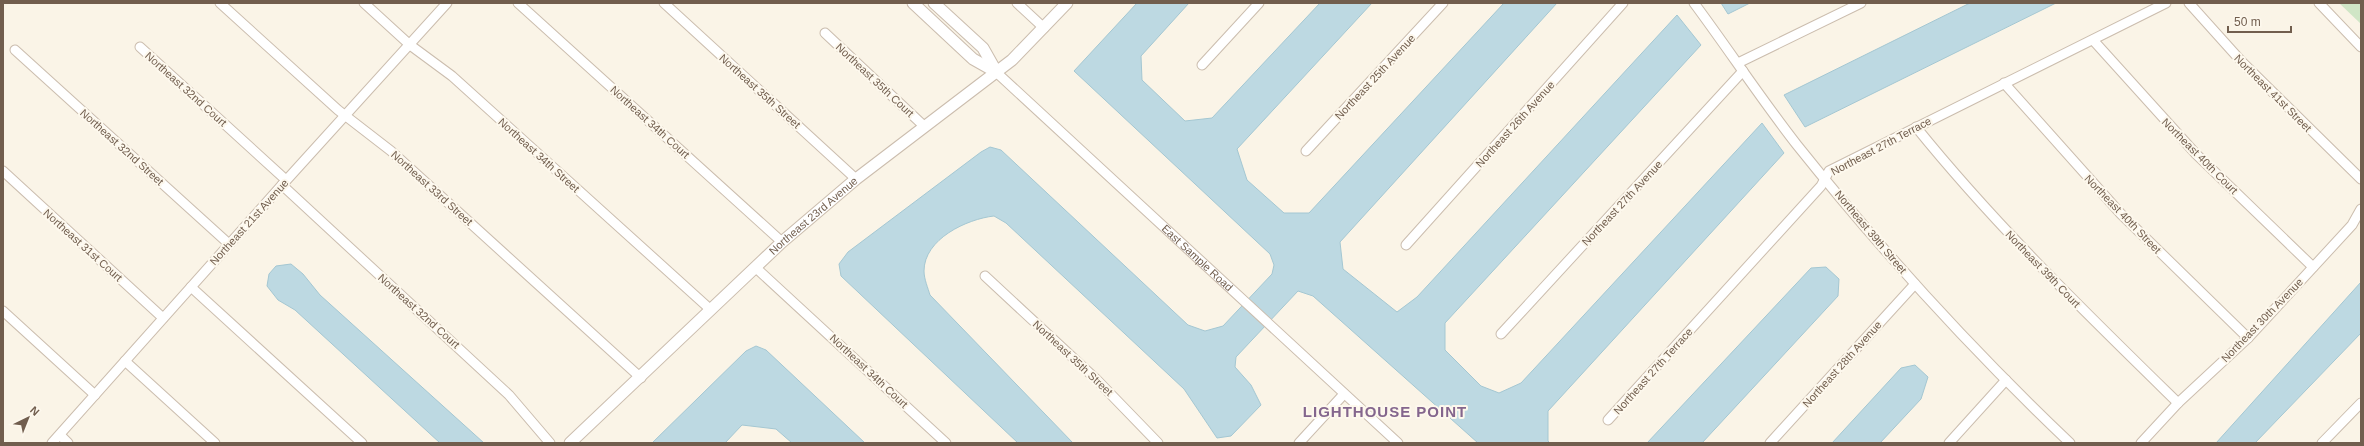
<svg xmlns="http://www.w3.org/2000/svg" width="2364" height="446" viewBox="0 0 2364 446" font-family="Helvetica,sans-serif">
<rect width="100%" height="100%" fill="#faf4e7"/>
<path fill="#d0e6c6" d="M2339,3H2361V24Z"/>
<path fill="#bdd9e2" stroke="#a4c7d2" d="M1137,3H1189L1141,56L1142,80L1185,121L1212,118L1320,3H1372L1237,149L1247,180L1284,213H1309L1504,3H1557L1340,242L1343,269L1397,312L1417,297L1677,15L1701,45L1445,323V350L1481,386L1499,393L1521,383L1762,123L1784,153L1548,411V441L1550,443H1478L1313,296L1298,291L1236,357L1235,367L1251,385L1261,405L1231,436L1217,438L1184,389L1006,223L994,216C967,219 924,239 924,271C924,279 928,288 930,295L1073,443H1018L841,276L839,264L848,252L981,152L990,147L1001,150L1188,325L1205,331L1223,326L1272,274L1274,265L1270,254L1074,71Z
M1721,3H1750L1728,14Z
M1970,3H2056L1805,127L1784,95Z
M291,264L303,274L320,295L484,443H440L295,310L278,300L267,286L269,274L276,266Z
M1826,267L1839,279L1838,296L1702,443H1647L1811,268Z
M2361,282V333L2255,443H2216Z
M756,346L766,350L865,443H792L776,429L742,425L725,443H652L746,351Z
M1915,365L1928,377L1921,399L1880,443H1832L1901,368Z"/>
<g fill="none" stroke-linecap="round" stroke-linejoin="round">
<g stroke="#cbbdae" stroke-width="11">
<g id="minor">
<path d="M220,3L338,110L391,151L641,378"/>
<path d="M364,3L410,45L452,76L711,310"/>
<path d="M518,3L782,242"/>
<path d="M664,3L856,179"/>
<path d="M1017,3L1044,28"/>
<path d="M1694,3C1729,50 1761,99 1797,145C1881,250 1972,350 2070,443"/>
<path d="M2189,3L2242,62L2361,179"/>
<path d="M2319,3L2361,47"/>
<path d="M825,33L925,127"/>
<path d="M2093,40L2196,154L2313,267"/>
<path d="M140,47L286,180"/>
<path d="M15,50L229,244"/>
<path d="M1738,63L1861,3"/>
<path d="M1202,65L1259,3"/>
<path id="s1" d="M996,72L1398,443"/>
<path d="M2004,83L2121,214L2248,338"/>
<path d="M1916,127C1996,226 2087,314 2178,403"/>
<path d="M1306,151L1443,3"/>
<path d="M3,171L163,318"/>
<path d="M282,185L509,395L550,443"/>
<path d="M1406,245L1623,3"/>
<path d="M755,267L946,443"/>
<path d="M985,276L1097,380L1158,443"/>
<path d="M191,287L362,443"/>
<path d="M3,311L95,395"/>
<path d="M1501,334L1743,71"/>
<path d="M125,361L215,443"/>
<path d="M1608,420L1821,186L1829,171L2166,3"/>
<path d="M60,435L68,443"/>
<path d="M52,443L282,185L447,3"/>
<path d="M1299,443L1344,394"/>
<path d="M1770,443L1915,284"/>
<path d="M1949,443L2006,380"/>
<path d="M2141,443L2178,403L2248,338L2352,225L2361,209"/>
<path d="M2322,443L2361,403"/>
</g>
</g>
<g stroke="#cbbdae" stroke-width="13">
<g id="tertiary">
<path d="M913,3L973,59L996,72"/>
<path d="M934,3L983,48L996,71"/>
<path id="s2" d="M570,443L782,242L856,179L1012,60L1067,3"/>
</g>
</g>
<use href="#minor" stroke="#fff" stroke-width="9"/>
<use href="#tertiary" stroke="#fff" stroke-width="11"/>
</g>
<g text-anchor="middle" stroke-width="4" stroke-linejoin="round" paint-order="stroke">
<g font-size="11" fill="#715e4e" stroke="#fdf8ed">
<text transform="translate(1375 77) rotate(-47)" y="4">Northeast 25th Avenue</text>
<text transform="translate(875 80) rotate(43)" y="4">Northeast 35th Court</text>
<text transform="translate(186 89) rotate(42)" y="4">Northeast 32nd Court</text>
<text transform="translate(760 91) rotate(42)" y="4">Northeast 35th Street</text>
<text transform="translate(2273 93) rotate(45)" y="4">Northeast 41st Street</text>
<text transform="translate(650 122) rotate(42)" y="4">Northeast 34th Court</text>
<text transform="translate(1515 124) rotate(-48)" y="4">Northeast 26th Avenue</text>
<text transform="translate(1881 146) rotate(-28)" y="4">Northeast 27th Terrace</text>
<text transform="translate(122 147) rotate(42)" y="4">Northeast 32nd Street</text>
<text transform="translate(539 155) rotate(42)" y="4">Northeast 34th Street</text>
<text transform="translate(2200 156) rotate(45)" y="4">Northeast 40th Court</text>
<text transform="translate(432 188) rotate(42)" y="4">Northeast 33rd Street</text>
<text transform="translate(1622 203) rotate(-47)" y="4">Northeast 27th Avenue</text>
<text transform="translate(2123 214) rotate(46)" y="4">Northeast 40th Street</text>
<text dy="4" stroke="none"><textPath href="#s2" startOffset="333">Northeast 23rd Avenue</textPath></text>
<text transform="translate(249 222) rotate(-48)" y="4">Northeast 21st Avenue</text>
<text transform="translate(1871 232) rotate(50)" y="4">Northeast 39th Street</text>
<text transform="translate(83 245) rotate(42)" y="4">Northeast 31st Court</text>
<text dy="4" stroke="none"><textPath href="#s1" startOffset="274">East Sample Road</textPath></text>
<text transform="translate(2043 269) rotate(46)" y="4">Northeast 39th Court</text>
<text transform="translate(419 311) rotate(42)" y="4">Northeast 32nd Court</text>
<text transform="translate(2262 320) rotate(-46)" y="4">Northeast 30th Avenue</text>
<text transform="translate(1073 358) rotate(43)" y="4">Northeast 35th Street</text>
<text transform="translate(1842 364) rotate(-48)" y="4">Northeast 28th Avenue</text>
<text transform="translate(869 371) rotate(43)" y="4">Northeast 34th Court</text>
<text transform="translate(1653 371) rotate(-48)" y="4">Northeast 27th Terrace</text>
</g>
<g font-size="15" font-weight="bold" letter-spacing="1" fill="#84668d" stroke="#fdf8ed">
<text x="1385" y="417">LIGHTHOUSE POINT</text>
</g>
</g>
<rect width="2364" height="446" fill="none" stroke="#715e4e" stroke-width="8"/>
<g transform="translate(28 418) rotate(43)" stroke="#fdf8ed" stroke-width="3" paint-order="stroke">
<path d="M0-3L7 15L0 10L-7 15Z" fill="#715e4e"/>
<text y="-6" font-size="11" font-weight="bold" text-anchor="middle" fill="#715e4e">N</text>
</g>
<path d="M2228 26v6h63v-6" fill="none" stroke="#715e4e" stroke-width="2"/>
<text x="2234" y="26" font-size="12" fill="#715e4e" stroke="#fdf8ed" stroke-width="3" paint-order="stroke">50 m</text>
</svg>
